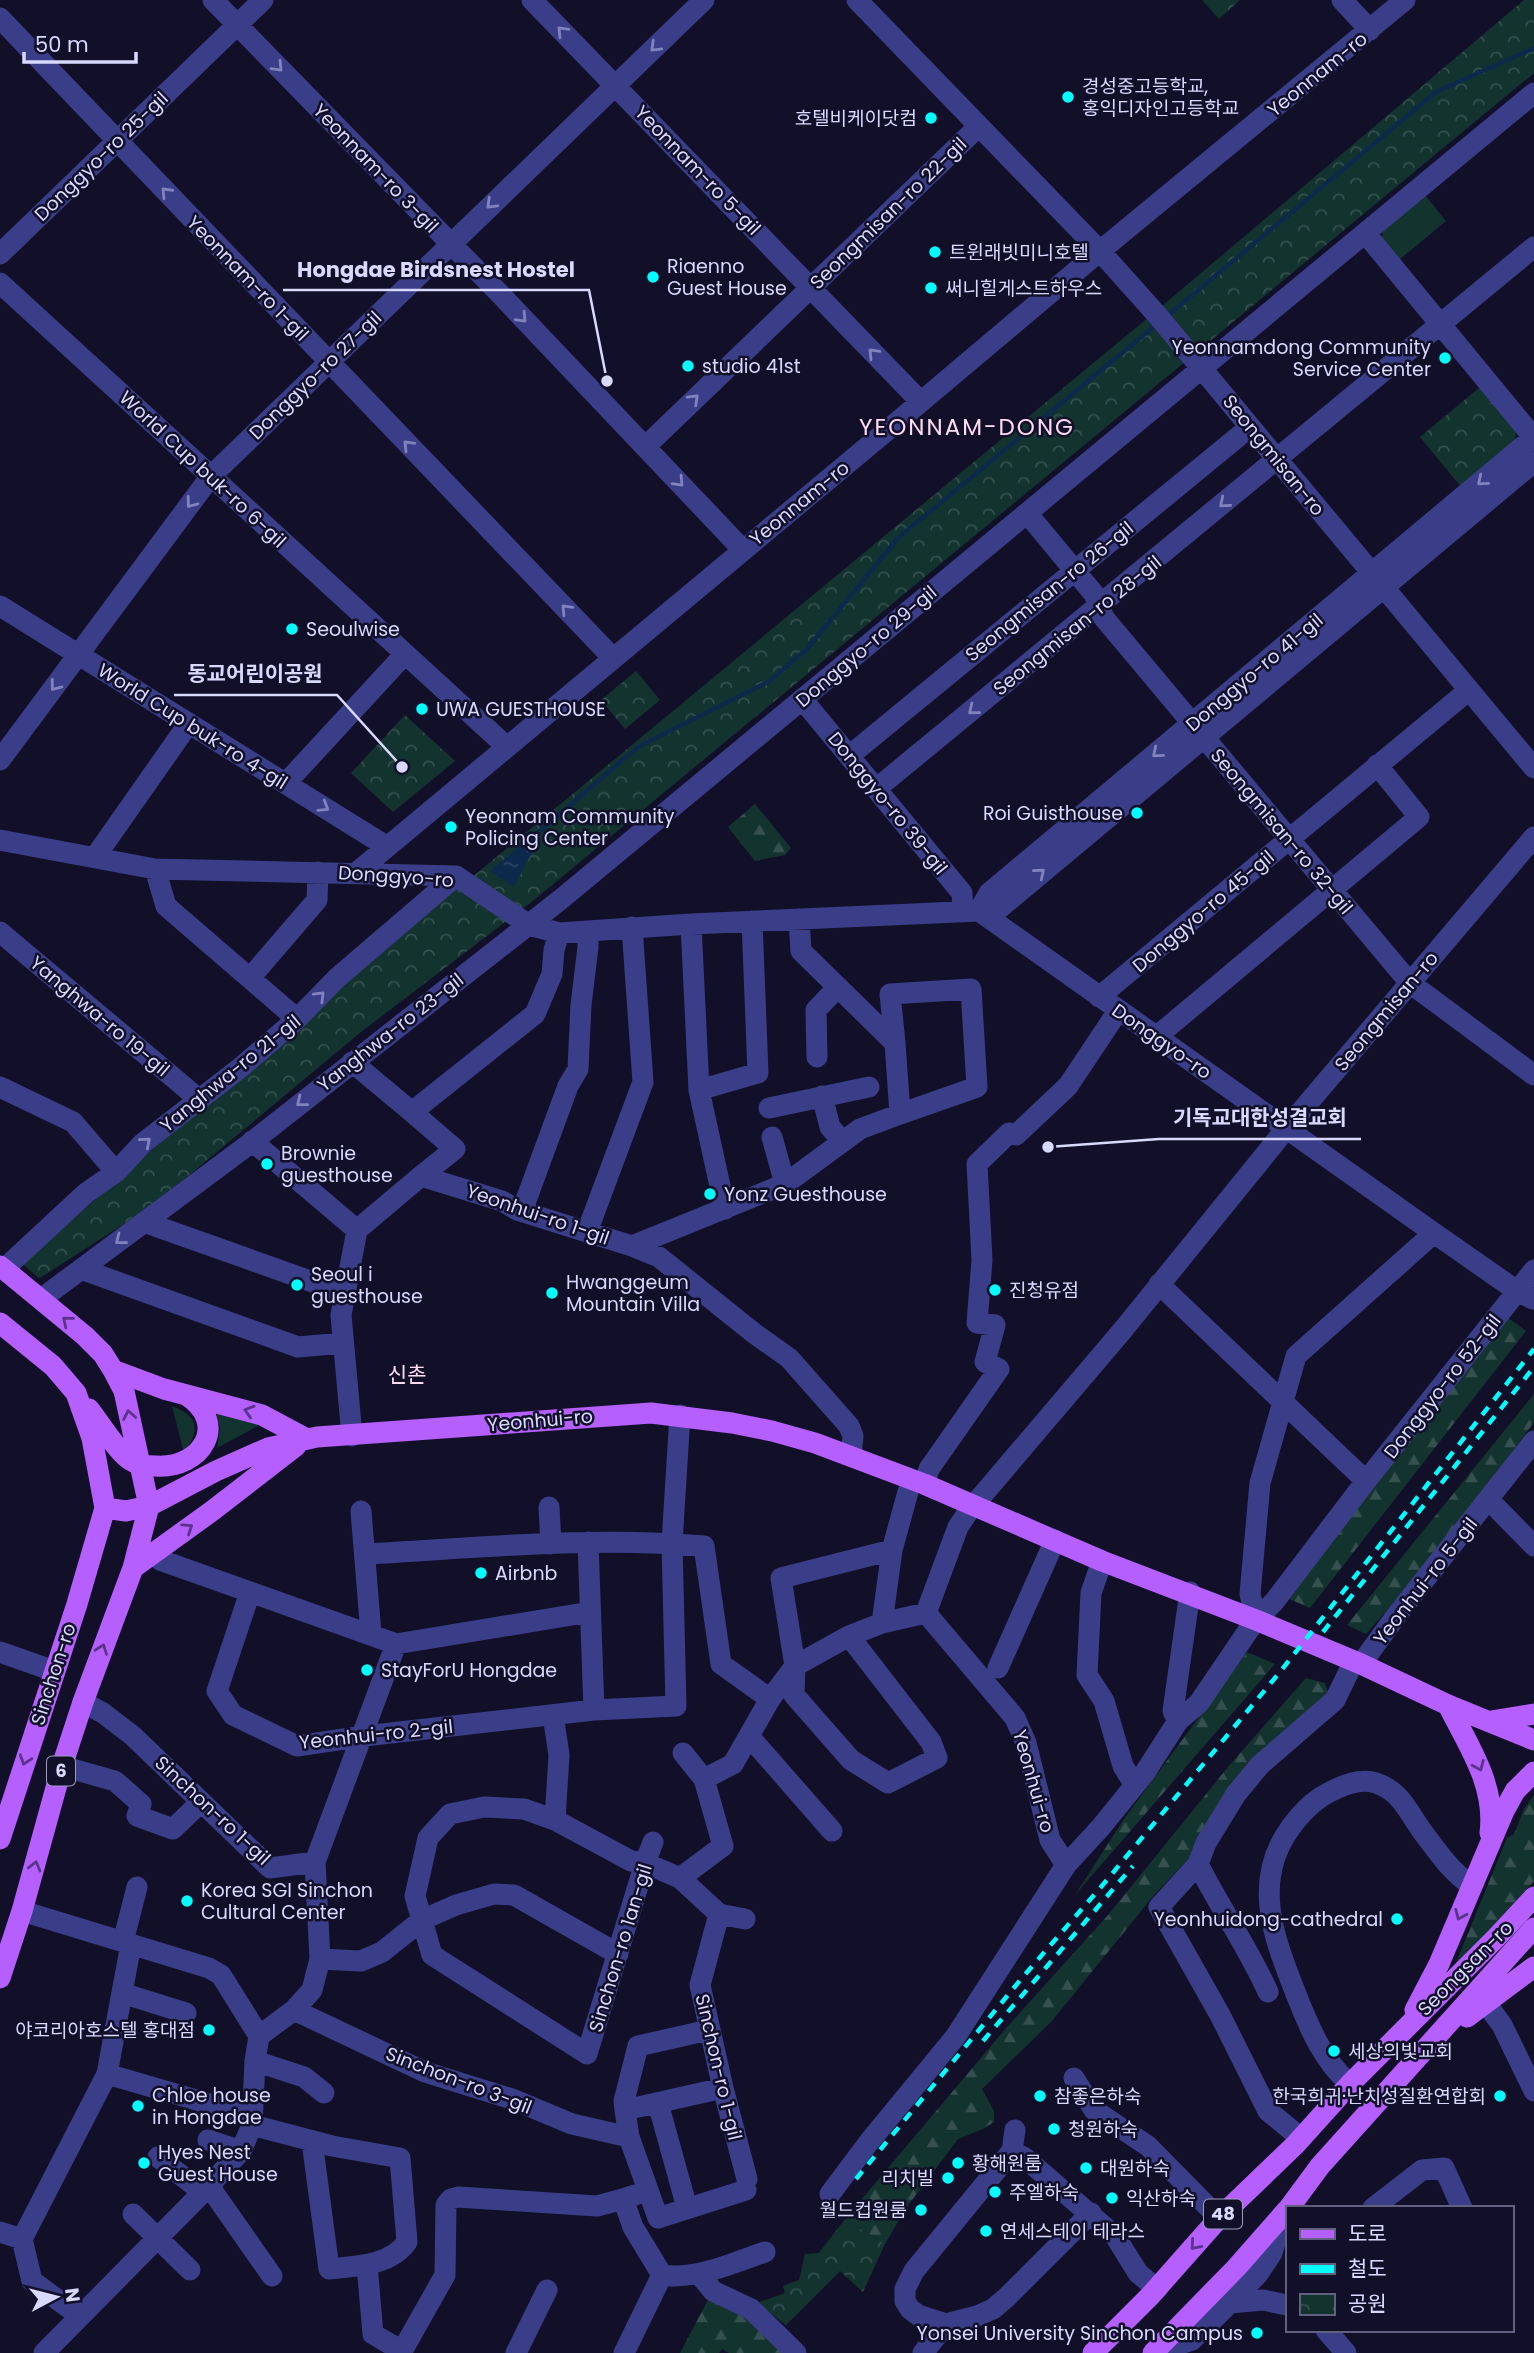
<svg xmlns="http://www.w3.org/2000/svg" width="1534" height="2353" viewBox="0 0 1534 2353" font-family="Poppins,'Noto Sans KR',sans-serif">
<defs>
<pattern id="forest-firs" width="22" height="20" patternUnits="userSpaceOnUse" patternTransform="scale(1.75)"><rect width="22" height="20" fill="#13332f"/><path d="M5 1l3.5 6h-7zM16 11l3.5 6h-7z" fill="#35504e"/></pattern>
<pattern id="park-crowns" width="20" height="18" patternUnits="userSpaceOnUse" patternTransform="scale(1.75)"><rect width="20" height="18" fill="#13332f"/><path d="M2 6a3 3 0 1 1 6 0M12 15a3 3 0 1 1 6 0" fill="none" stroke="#35504e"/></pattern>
<pattern id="water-ripples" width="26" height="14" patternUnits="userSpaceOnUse" patternTransform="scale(1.75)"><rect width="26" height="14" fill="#0c294c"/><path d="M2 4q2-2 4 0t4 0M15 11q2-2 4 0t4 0" fill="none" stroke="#2f4767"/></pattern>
</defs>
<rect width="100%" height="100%" fill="#121029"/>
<path fill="#13332f" d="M1424,194L1446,221L1399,260L1382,239L1383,229Z
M172,1406C200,1417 200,1430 184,1453Z
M216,1411L258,1423V1426L217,1448L220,1428Z"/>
<path fill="url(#forest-firs)" d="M755,804L791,848L785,855L755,861L728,827Z
M1507,1317L1526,1331L1310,1608L1287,1598Z
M1534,1394V1422L1501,1467L1402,1593L1366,1634L1347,1625Z
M1247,1652L1275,1664L1075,1895L1124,1819Z
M1306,1678L1325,1683L1329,1695L1192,1855L1155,1894L1051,2022L982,2089L994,2111V2122L983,2129L958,2139L906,2208L885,2244L845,2219L1007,2027L1109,1914L1228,1767Z
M1534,1795V1881L1460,1962L1457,1960L1507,1838L1514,1834L1524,1809Z
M709,2298L747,2317L786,2353H729L722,2349L719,2353H680Z"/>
<path fill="url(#park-crowns)" d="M1202,0H1240L1219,19Z
M1524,0H1534V73L534,900L361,1032L182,1181L130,1220L43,1276L39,1278L24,1265V1262L443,894L476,874L1155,312Z
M1480,387L1516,432L1515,443L1462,488L1420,437Z
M636,671L660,700L625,729L601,700Z
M405,715L455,761L393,812L351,773Z
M845,2219L885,2244L863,2292L840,2271L786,2325L757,2303L785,2293L783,2286L799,2280L805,2254L819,2253Z"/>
<path fill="url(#water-ripples)" d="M534,834L539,839L514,887L490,871Z"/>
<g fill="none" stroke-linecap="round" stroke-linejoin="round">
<path stroke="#0c294c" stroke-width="4.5" d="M1167,316L1436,92L1534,48
M535,835L638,747L768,682L806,650L898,538L1157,324"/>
<path stroke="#3a3e89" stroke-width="21" d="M213,0L501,295L742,549
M532,0L921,402
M857,0L1100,251L1158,316L1534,768
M1342,0L1370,30
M0,18L613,658
M1366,234L1534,438
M0,254L263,0
M0,283L506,746
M645,447L979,126
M1027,513L1094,594L1104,618L1410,983L1534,1075
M0,606L386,846
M802,699L962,893L963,911
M849,756L1250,427
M0,760L211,476L704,0
M286,783L405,654
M876,789L1534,247
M0,840L155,869L456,876L529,925L559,933L691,924L979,911L1434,1233L1517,1291L1533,1299
M95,857L189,723
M155,869L166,906L297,1019
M356,873L884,433L1100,251L1405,0
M979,911L989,893L1534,437
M989,917L1534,462
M691,924L699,1090L725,1209
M0,932L200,1100
M250,978L317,900L318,872
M1099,997L1469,690
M1156,1037L1419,817L1377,765
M895,1043L890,994L971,989L977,1087L900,1114
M817,1057L816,1010L838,987
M352,1062L412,1112
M0,1087L73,1122L116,1172
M699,1090L758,1073L752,921
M822,1096L830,1127L842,1141
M769,1108L869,1087
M772,1137L785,1184
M252,1141L357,1230
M421,1176L455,1149L412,1112L535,1014L552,974L554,950L559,933
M522,1211L568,1086L578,1069L581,1005L588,947V931
M144,1222L344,1293
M587,1232L643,1082L632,927
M632,1246L785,1184L860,1129L900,1114L895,1043L801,951L799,919
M4,1269L86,1193L116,1172L143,1143L240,1068L297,1019L337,978L456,876
M81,1269L298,1347L343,1343
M1159,1284L1366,1481
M41,1299L248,1145L560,900L1534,93
M352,1436L341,1315L357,1230L421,1176L502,1201L517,1210L632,1246L659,1257L755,1334L789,1358L849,1426L853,1436L851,1456
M924,1484L929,1469L999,1369L985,1362L995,1325L977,1323L982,1260L977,1164L1009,1133L1016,1135L1068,1086L1118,1011
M1489,1500L1534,1546
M549,1507L551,1544
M361,1511L371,1634
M588,1542L594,1710
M154,1552L160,1560L396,1644L590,1612
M365,1554C477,1548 591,1536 704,1546L721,1664L770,1699
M1102,1561L1091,1593L1087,1675L1104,1701L1123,1766L1134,1784
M250,1592L217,1691L233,1715L297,1746L364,1736L594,1710L676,1706L672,1543L680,1415
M1256,1620L1250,1594L1260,1483L1296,1356L1434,1233
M1256,1620L1274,1602L1366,1481L1534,1270
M882,1623L892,1550L911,1481
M849,1636L931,1742L937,1758L888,1783L851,1760L794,1695L795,1666L781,1578L892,1550
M396,1644L315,1862L320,1959L361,1961L382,1952L422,1920L456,1905L494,1894L514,1895L618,1954
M0,1652L54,1671
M1361,1664L1396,1616L1534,1441
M998,1668L1055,1540
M83,1702L103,1713L133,1736L270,1868L315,1862
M553,1715L559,1755L555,1820
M1178,1721L1173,1711L1190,1592
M749,1736L832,1831
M62,1766L115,1781L141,1804L137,1816L173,1829L201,1802
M704,1779L733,1764L770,1699L795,1666L849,1636L882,1623L926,1613
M653,1842L645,1863L587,2054L432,1955L415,1896L428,1838L450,1814L484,1807L524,1809L555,1820L631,1861L645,1863L680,1878L719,1914L745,1919
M1198,1864C1220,1908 1248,1947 1268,1992
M1066,1865L1050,1840L1026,1743L1015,1718L926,1613L958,1527L968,1512L1122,1331L1286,1129L1534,837
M680,1878L723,1846L704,1779L683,1753
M22,1911L209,1968L221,1975L259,2036
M719,1914L700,1985L723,2088L747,2179
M123,1942L137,1887
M122,1993L186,2013
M1485,2002L1502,2025L1534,2091
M294,2010L425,2072L512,2099L572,2124L629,2137
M709,2030L638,2046L624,2101L625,2110L629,2137L658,2218L746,2190
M259,2036L294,2010L312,1990L320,1959
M255,2061L304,2077L324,2093
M107,2074L251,2116
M1074,2078L1094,2110L1148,2146L1219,2218
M1350,2084C1323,2061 1309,2027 1296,1994C1274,1938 1251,1881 1291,1827C1299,1816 1309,1805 1321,1797C1336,1788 1358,1777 1376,1783C1401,1791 1408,1812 1422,1831C1437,1851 1451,1872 1472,1886
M658,2103L687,2208
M625,2110L723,2088
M252,2125L332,2146L400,2158L407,2242C390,2266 356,2266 329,2269L312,2141
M1015,2130L1012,2151L914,2271L905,2289V2301L910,2309L918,2315L946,2324L977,2316L993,2309L1007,2297L1091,2213
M1301,2138L1268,2111L1220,2015L1159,1907L1198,1864L1206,1843L1236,1794L1260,1765L1335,1700L1354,1661
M208,2140L241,2151
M1012,2151L1025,2158L1115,2236L1138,2273L1157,2289
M158,2157L196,2187L209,2186L272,2276
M830,2194L869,2142L956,2036L1066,1865L1101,1827L1144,1774L1178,1721L1199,1703L1250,1628
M1373,2208L1422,2170L1444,2168L1462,2208
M133,2214L190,2270
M0,2232L22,2239
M367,2265L373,2334L402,2351
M699,2274L713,2291L751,2309L796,2353
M662,2275C697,2280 732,2263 765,2252
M1230,2303L1263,2300L1287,2305
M80,2316L32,2281L22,2239L107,2074L131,1944
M1326,2330L1346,2353
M44,2353L209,2186L241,2151L252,2125L255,2061L259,2036
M401,2353L445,2275L446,2205L451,2199L458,2197L597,2206L623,2199
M516,2353L547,2290
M624,2353L662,2275L633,2227L623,2199L635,2195
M923,2353L946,2324
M1154,2353L1192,2340L1230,2303L1258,2274L1272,2253L1283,2215"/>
<path stroke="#b55fff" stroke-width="21" d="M0,1266L85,1336L103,1354L113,1370L124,1391L149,1506
M0,1323L53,1366L76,1393L92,1438L105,1508L77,1604L0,1839
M113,1370L164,1389L262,1415L307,1439
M89,1409C100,1423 116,1450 130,1460C137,1465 148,1466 156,1466C202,1469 230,1423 186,1395
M105,1508L126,1511L149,1506L216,1471L268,1448L317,1437L651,1413L732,1423L772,1431L815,1443L924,1484L1102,1561L1256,1620L1361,1664L1448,1705L1534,1740
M133,1568L212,1511L296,1446
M1448,1705C1469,1747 1496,1785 1490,1833
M1491,1721L1534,1714
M0,1978L22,1911L62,1766L83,1702L133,1568L149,1506
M1415,2010L1439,1964L1504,1811L1515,1791L1534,1772
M1467,2017L1534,1967
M1289,2208L1320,2166L1534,1928
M1093,2353L1150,2296L1219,2218L1295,2145L1350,2084L1496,1938L1534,1897
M1153,2353L1237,2267L1287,2210"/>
<path stroke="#04fcff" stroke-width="4.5" stroke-dasharray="10 9" stroke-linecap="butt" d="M1323,1632L1534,1367
M983,2041L1133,1866
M856,2179L1022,1978L1101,1887L1280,1672L1534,1349"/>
</g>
<defs><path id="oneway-chevron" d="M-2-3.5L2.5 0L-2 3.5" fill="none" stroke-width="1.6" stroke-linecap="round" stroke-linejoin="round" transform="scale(1.75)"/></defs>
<g stroke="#8283be">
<use href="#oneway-chevron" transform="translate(562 31) rotate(-134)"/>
<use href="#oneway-chevron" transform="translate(655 47) rotate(136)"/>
<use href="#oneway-chevron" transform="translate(278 67) rotate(46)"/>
<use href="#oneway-chevron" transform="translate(166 192) rotate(-134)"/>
<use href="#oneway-chevron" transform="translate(491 204) rotate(136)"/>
<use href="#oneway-chevron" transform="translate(522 318) rotate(47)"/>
<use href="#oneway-chevron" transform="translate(873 353) rotate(-134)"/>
<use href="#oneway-chevron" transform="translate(694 399) rotate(-44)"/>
<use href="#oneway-chevron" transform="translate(408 445) rotate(-134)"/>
<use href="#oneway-chevron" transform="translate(1482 481) rotate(140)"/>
<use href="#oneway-chevron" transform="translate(679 482) rotate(47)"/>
<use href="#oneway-chevron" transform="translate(191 503) rotate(127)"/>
<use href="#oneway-chevron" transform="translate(1224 503) rotate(140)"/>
<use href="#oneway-chevron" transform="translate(566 609) rotate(-133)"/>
<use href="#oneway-chevron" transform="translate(55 686) rotate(127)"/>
<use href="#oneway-chevron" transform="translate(973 710) rotate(141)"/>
<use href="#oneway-chevron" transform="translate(1157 753) rotate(140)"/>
<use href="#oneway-chevron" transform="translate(324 807) rotate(32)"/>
<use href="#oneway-chevron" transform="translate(1040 873) rotate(-40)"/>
<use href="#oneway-chevron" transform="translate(320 996) rotate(-45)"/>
<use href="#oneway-chevron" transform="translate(301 1102) rotate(142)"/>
<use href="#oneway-chevron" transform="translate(146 1142) rotate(-41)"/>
<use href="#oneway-chevron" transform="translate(120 1240) rotate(142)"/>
</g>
<g stroke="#5b3489">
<use href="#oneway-chevron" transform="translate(67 1321) rotate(-141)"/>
<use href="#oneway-chevron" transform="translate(249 1411) rotate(-163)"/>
<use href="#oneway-chevron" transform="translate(129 1415) rotate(-101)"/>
<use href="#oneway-chevron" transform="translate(188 1528) rotate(-34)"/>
<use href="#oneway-chevron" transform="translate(102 1649) rotate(-70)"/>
<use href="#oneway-chevron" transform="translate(25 1760) rotate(108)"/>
<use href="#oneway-chevron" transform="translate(1479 1766) rotate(67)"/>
<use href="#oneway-chevron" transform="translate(35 1866) rotate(-75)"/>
<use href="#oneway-chevron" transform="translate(1460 1915) rotate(113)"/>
<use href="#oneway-chevron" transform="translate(1195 2245) rotate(131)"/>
</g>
<g fill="#04fcff" stroke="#121029" stroke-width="2.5">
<circle cx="1068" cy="97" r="7"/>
<circle cx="931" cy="118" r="7"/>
<circle cx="935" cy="252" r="7"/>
<circle cx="653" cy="277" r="7"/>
<circle cx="931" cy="288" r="7"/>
<circle cx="1445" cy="358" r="7"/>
<circle cx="688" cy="366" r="7"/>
<circle cx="292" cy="629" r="7"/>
<circle cx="422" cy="709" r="7"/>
<circle cx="1137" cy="813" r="7"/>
<circle cx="451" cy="827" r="7"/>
<circle cx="267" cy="1164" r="7"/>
<circle cx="710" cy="1194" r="7"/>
<circle cx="297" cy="1285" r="7"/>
<circle cx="995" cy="1290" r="7"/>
<circle cx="552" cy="1293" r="7"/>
<circle cx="481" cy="1573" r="7"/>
<circle cx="367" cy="1670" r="7"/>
<circle cx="187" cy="1901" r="7"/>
<circle cx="1397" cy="1919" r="7"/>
<circle cx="209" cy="2030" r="7"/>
<circle cx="1334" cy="2051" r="7"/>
<circle cx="1040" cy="2096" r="7"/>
<circle cx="1500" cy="2096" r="7"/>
<circle cx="138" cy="2106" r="7"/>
<circle cx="1054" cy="2129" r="7"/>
<circle cx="144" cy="2163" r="7"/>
<circle cx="958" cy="2163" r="7"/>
<circle cx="1086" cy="2168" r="7"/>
<circle cx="948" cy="2178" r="7"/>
<circle cx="995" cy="2192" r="7"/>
<circle cx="1112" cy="2198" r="7"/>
<circle cx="921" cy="2210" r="7"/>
<circle cx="986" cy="2231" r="7"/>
<circle cx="1257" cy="2333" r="7"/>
</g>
<g text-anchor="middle" stroke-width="5" stroke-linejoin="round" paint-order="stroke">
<g fill="#121029" stroke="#9d9cbf" stroke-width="2">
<rect x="47" y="1756.5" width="28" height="29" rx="5"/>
<rect x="1204" y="2199.5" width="38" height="29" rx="5"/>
</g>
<g font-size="18" font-weight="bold" fill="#d9d8ff">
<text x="61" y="1777">6</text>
<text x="1223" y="2220">48</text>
</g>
<g font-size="19" fill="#d9d8ff" stroke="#121029">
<text transform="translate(1317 74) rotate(-39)" y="7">Yeonnam-ro</text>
<text transform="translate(101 156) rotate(-44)" y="7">Donggyo-ro 25-gil</text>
<text transform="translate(376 168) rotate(46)" y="7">Yeonnam-ro 3-gil</text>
<text transform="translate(698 170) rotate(46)" y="7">Yeonnam-ro 5-gil</text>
<text transform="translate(888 213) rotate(-44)" y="7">Seongmisan-ro 22-gil</text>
<text transform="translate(248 278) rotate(46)" y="7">Yeonnam-ro 1-gil</text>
<text transform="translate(315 375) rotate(-44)" y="7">Donggyo-ro 27-gil</text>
<text transform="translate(1274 455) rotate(51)" y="7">Seongmisan-ro</text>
<text transform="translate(203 469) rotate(43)" y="7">World Cup buk-ro 6-gil</text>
<text transform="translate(799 503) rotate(-39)" y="7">Yeonnam-ro</text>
<text transform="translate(1049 591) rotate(-39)" y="7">Seongmisan-ro 26-gil</text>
<text transform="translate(1077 625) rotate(-39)" y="7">Seongmisan-ro 28-gil</text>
<text transform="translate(866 646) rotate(-40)" y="7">Donggyo-ro 29-gil</text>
<text transform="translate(1254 672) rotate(-40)" y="7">Donggyo-ro 41-gil</text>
<text transform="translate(193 726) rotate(32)" y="7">World Cup buk-ro 4-gil</text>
<text transform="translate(888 803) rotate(51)" y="7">Donggyo-ro 39-gil</text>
<text transform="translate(1282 831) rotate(50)" y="7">Seongmisan-ro 32-gil</text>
<text transform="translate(396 876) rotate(4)" y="7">Donggyo-ro</text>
<text transform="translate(1203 911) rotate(-40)" y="7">Donggyo-ro 45-gil</text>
<text transform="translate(1386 1011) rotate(-50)" y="7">Seongmisan-ro</text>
<text transform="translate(100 1016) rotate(40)" y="7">Yanghwa-ro 19-gil</text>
<text transform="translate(390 1032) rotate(-38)" y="7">Yanghwa-ro 23-gil</text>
<text transform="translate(1162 1041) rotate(35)" y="7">Donggyo-ro</text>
<text transform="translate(230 1073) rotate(-39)" y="7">Yanghwa-ro 21-gil</text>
<text transform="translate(538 1214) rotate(19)" y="7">Yeonhui-ro 1-gil</text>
<text transform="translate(1442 1386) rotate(-52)" y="7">Donggyo-ro 52-gil</text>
<text transform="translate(540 1420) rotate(-5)" y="7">Yeonhui-ro</text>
<text transform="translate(1425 1581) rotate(-52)" y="7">Yeonhui-ro 5-gil</text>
<text transform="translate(53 1674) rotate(-72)" y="7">Sinchon-ro</text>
<text transform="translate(376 1734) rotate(-6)" y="7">Yeonhui-ro 2-gil</text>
<text transform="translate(1034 1781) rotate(74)" y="7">Yeonhui-ro</text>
<text transform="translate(213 1810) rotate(43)" y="7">Sinchon-ro 1-gil</text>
<text transform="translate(620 1948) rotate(-73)" y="7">Sinchon-ro 1an-gil</text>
<text transform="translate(1465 1968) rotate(-45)" y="7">Seongsan-ro</text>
<text transform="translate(719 2067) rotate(77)" y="7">Sinchon-ro 1-gil</text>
<text transform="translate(459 2080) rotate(21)" y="7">Sinchon-ro 3-gil</text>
</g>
<g font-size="19" fill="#d9d8ff" stroke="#121029" text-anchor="start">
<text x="1082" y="93">경성중고등학교,<tspan x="1082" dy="22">홍익디자인고등학교</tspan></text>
<text x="917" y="125" text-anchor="end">호텔비케이닷컴</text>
<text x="949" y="259">트윈래빗미니호텔</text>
<text x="667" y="273">Riaenno<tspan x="667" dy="22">Guest House</tspan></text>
<text x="945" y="295">써니힐게스트하우스</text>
<text x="1431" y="354" text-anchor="end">Yeonnamdong Community<tspan x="1431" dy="22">Service Center</tspan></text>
<text x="702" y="373">studio 41st</text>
<text x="306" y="636">Seoulwise</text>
<text x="436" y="716">UWA GUESTHOUSE</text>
<text x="1123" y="820" text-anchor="end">Roi Guisthouse</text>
<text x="465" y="823">Yeonnam Community<tspan x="465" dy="22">Policing Center</tspan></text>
<text x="281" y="1160">Brownie<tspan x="281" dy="22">guesthouse</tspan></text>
<text x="724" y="1201">Yonz Guesthouse</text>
<text x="311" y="1281">Seoul i<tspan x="311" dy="22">guesthouse</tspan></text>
<text x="566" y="1289">Hwanggeum<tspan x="566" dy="22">Mountain Villa</tspan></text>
<text x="1009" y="1297">진청유점</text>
<text x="495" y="1580">Airbnb</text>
<text x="381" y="1677">StayForU Hongdae</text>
<text x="201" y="1897">Korea SGI Sinchon<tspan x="201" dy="22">Cultural Center</tspan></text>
<text x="1383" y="1926" text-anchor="end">Yeonhuidong-cathedral</text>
<text x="195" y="2037" text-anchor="end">야코리아호스텔 홍대점</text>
<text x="1348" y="2058">세상의빛교회</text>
<text x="152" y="2102">Chloe house<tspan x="152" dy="22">in Hongdae</tspan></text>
<text x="1054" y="2103">참좋은하숙</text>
<text x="1486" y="2103" text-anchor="end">한국희귀·난치성질환연합회</text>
<text x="1068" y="2136">청원하숙</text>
<text x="158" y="2159">Hyes Nest<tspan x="158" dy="22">Guest House</tspan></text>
<text x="972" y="2170">황해원룸</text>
<text x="1100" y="2175">대원하숙</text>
<text x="934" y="2185" text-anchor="end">리치빌</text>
<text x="1009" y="2199">주엘하숙</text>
<text x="1126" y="2205">익산하숙</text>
<text x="907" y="2217" text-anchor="end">월드컵원룸</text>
<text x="1000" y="2238">연세스테이 테라스</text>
<text x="1243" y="2340" text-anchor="end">Yonsei University Sinchon Campus</text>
</g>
<g font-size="21" fill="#ffdaf5" stroke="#121029">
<text x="407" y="1382">신촌</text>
</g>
<g font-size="23" letter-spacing="2" fill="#ffdaf5" stroke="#121029">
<text x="967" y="435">YEONNAM-DONG</text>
</g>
</g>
<path fill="none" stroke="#d9d8ff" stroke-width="2.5" d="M607 381L589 290H283M402 767L337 695H174M1048 1147L1159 1139H1361"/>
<g fill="#d9d8ff" stroke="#121029" stroke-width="2.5">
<circle cx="607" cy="381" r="7"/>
<circle cx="402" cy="767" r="7"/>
<circle cx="1048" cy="1147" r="7"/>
</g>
<g font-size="21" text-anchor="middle" font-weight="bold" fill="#d9d8ff" stroke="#121029" stroke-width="5" stroke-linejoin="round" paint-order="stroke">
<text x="436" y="277">Hongdae Birdsnest Hostel</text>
<text x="255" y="681">동교어린이공원</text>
<text x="1260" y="1125">기독교대한성결교회</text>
</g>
<rect x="1286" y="2206" width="228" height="126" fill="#121029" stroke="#62607f" stroke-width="2"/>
<rect x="1300" y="2229" width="35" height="10" fill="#b55fff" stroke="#62607f" stroke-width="2"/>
<text x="1348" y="2241" font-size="21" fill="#d9d8ff">도로</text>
<rect x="1300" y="2264" width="35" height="10" fill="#04fcff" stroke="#62607f" stroke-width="2"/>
<text x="1348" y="2276" font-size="21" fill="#d9d8ff">철도</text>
<rect x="1300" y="2294" width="35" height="21" fill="url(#park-crowns)" stroke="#62607f" stroke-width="2"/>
<text x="1348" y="2311" font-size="21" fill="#d9d8ff">공원</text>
<g transform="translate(56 2297) rotate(83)" stroke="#121029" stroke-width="5" paint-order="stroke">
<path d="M0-5L12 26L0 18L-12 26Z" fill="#d9d8ff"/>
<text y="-10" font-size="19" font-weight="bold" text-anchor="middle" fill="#d9d8ff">N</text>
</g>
<path d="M24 52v10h112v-10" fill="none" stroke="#d9d8ff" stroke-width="3.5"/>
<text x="35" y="52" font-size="21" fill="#d9d8ff" stroke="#121029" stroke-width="5" paint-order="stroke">50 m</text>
</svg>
